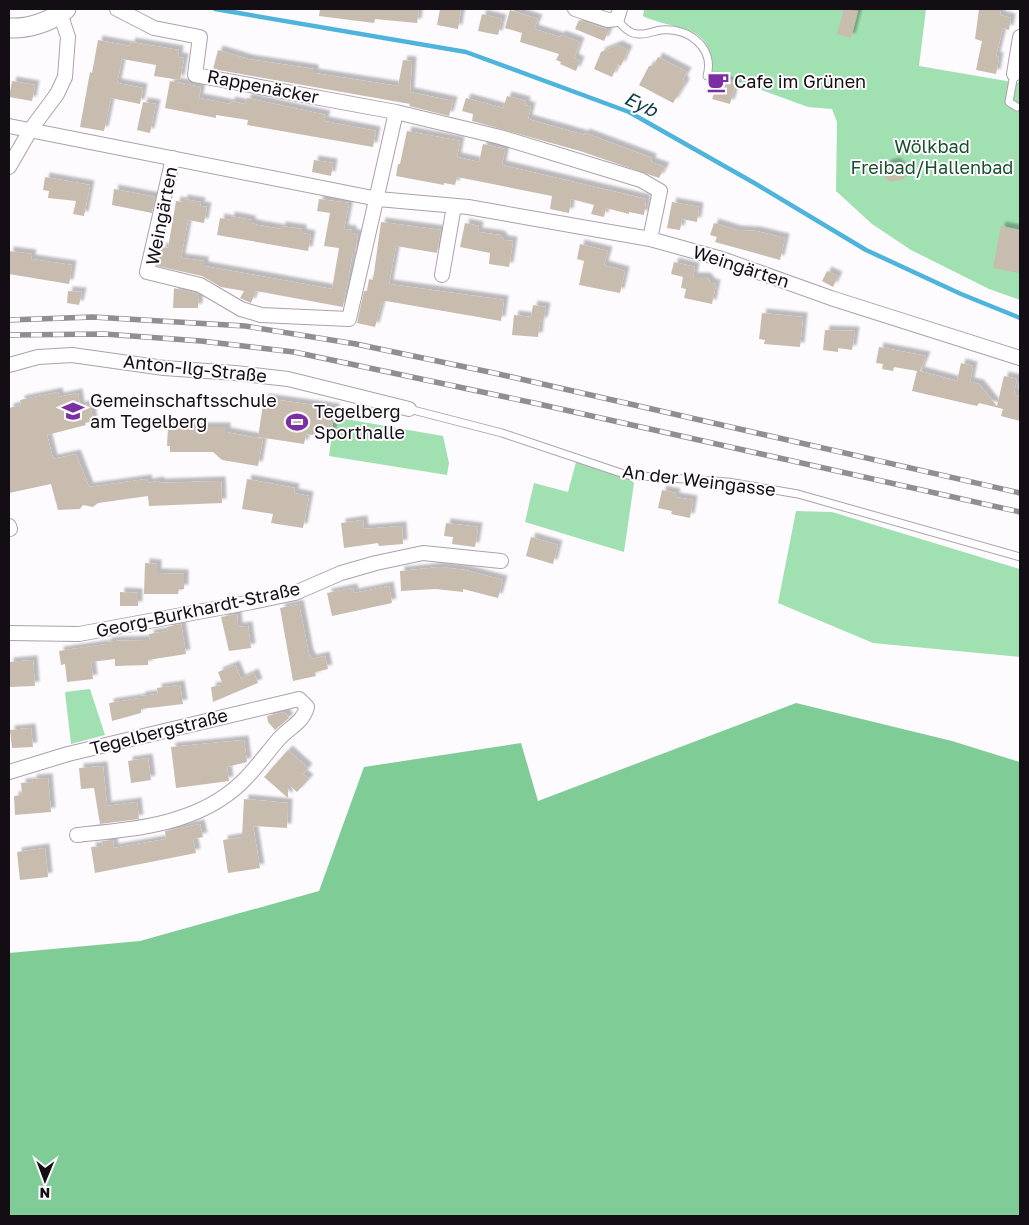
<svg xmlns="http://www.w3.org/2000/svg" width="1029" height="1225" viewBox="0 0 1029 1225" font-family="'Golos Text',sans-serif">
<defs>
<filter id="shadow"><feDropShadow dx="4.5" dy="-4.5" stdDeviation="1" flood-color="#0004"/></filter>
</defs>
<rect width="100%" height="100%" fill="#fdfbfe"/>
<path fill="#a0e0b1" d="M644,9H926L919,66L1018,83L1020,74V300L989,289L911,250L872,224L836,191L837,122L832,109L808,107L712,72C713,21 676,32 643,16Z
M334,417L443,436L449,463L447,475L329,456Z
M576,462L630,479L634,483L624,552L525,522L534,483L568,492Z
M796,511L832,512L1020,569V657L873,643L778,603Z
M90,689L105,735L71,744L65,692Z"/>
<path fill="#7fcc96" d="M796,703L952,741L1020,762V1216H9V953L140,941L319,891L364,767L521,743L538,801Z"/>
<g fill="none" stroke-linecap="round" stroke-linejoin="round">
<path stroke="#4fb4db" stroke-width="4.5" d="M215,9L466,52L629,112L756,184L866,250L961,294L1020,318"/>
</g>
<path fill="#c7bcad" filter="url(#shadow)" d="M320,9H419L417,23L375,19L374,23L319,16Z
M440,9H461L458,29L437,25Z
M844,9L858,11L851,38L837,34Z
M979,9H1001L1000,15L1011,18L1009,30L1003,28L996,56L999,57L996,74L976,70L982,41L975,39Z
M510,10L538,19L534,29L560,37L561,35L580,42L574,58L580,61L576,71L560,64L561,62L556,60L559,54L520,42L522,33L505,28Z
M482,14L502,19L498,35L478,31Z
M579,20L609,30L604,41L575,29Z
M98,40L130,46L131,42L179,50L178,57L184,58L180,80L154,76L156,65L122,59L117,83L143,88L140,104L111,98L104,131L80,127L90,72L92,73Z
M618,45L628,50L621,66L618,64L612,77L594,69L601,52Z
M218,50L248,59L314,69V73L398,86L403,60L412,61L410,92L453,101L449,116L409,106L410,104L213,69Z
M658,57L687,72L683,79L685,84L673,103L639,85L649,66L654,65Z
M712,77L736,84L730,104L712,99L714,93L707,90Z
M12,81L35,85L32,101L9,97Z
M170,81L201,87L199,98L230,104L231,101L245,104L247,98L326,115L324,121L376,131L373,147L247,125L248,120L216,115V118L165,108Z
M507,96L526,101L525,105L531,107L528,119L584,135L585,133L652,158L651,162L665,167L659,178L580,151L472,121L473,114L462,111L466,98L503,108Z
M143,102L156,104L150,133L137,130Z
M407,131L460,141L457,157L479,162L483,144L505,149L502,165L646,199L644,215L629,212V214L606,208L604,217L591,214L594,205L571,199L569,213L550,209L552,196L457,177L455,185L444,183V185L396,176L398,164H400Z
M314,160L333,163L331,176L312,172Z
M895,162L901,167L904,179L891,182L885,178L883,170L887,164Z
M45,177L90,185L84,216L73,214L76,201L48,198L49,191L43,190Z
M114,189L155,197L152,213L112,205Z
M183,199L201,202L200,206L207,207L204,223L188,220L181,258L204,261V266L332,289L339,248L324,246L330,213L317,211L319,199L349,203L344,229L352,230V233L358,235L355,251H353L343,307L256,291L251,303L240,298L244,291L221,287L202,276L157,266L162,247L168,248L176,201L183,202Z
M672,202L699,207L697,222L682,219L680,230L667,228Z
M230,216L251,220V223L258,225L281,229V226L302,229V233L311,235L308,251L217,235L220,218L230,220Z
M381,222L441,230L437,253L396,246L389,284L504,300L501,321L386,301H382L375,327L357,323L364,291H367L369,279L373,280Z
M465,223L479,226L478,232L500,235L504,240L513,241L509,267L489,264L490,253L460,247Z
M714,223L737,230L756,231L785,238L780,260L715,242L717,237L710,235Z
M1001,226L1020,230V273L993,268Z
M580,244L608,251L604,265L625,271L620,293L579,285L584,261L577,259Z
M9,251L32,254L31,259L72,265L69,284L9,274Z
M674,262L695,267L693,277H706L711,283L716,284L712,304L684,298L686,289L681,288L683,277L671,274Z
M827,271L838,276L833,287L822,281Z
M174,288L199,294L198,308H173Z
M68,291L82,292L79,305L67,303Z
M533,305L546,307L543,322L540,321L538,337L512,335L514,315L531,317Z
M762,313L803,317L800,347L764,344L765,340L759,339Z
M825,330L855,331L852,350L838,348V352L823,350Z
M879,347L926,356L920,371L957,381L961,363L973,366L970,382L979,384L997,406L1004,376L1017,379L1014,392L1016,395L1020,396V421L1001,416L1003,409L979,403L977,406L912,391L917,371L894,367L893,371L882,369L883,364L876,363Z
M58,392L59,397L78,393L80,406L90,404L93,421L85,423L86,425L47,435L53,459L76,454L89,487L147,479L148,483L159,481L160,483L221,481L222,503L149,506L148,496L98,503L93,507L83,505L80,509L58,510L51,484L9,493V408L21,405L20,400Z
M264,398L335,408L331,438L306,434L304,444L258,437Z
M168,427H226V432L263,439L258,466L222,460L213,452H170V446H167Z
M247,479L295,488L294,493L309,496L303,528L271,523L273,514L242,509Z
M662,490L676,493L675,497L693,500L690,518L671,514L672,511L658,508Z
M363,520L364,529L402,526L403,544L379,546L378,543L344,548L341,523Z
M446,523L478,527L475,547L452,544L453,537L444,536Z
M531,537L558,545L553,564L526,556Z
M145,563L157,564V573L184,574V589H179L178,594H144Z
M440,567L465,570L503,580L498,598L463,589V592L436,589L401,591L400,571Z
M389,586L392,603L332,616L327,593L353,588L354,593Z
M120,592L138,593V606H120Z
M299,604L309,654L312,659L325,656L328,669L315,672L316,676L293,681L280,608Z
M237,614L238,627L248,626L251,648L229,651L221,617Z
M181,624L186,654L148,660V665L115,666V659L91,662L93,679L67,682L65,664L61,665L59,651L107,644V642L115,641L150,640L149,634L168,631L167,627Z
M33,660L35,686L9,687V662Z
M235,665L241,679L254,673L258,683L213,702L211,687L223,685L218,672Z
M180,685L183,704L141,709V713L112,721L109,703L141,698V696L158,694L157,688Z
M284,712L289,718L275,730L268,722L267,716Z
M31,728L33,747L12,748L10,730Z
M244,740L247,762L227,767L229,781L176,788L171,747Z
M288,750L308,768L303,774L309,779L297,792L288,784V798L264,777Z
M148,758L151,780L131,783L128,761Z
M103,766L107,806L137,802L139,819L100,824L94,788L81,789L79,768Z
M48,778L51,812L15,815L14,796L22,795L21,783L33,782L32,779Z
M244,799L288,803L287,828L253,826L260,868L228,873L223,840L242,837Z
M200,824L203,837L193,839L196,853L95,873L91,847L103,846L102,841L113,840L114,848L166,839L165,831Z
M45,848L48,877L20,880L17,852Z"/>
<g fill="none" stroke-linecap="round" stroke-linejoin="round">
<g stroke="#aca0ae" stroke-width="9">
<path id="service" d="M617,19C622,26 629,34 638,34C646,35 653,31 661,30C689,27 715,48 707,76
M1014,74L1009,102L1017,107
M409,409L502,433L627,475L728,482L798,494L1020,557"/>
</g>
<g stroke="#aca0ae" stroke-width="16">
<path id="minor" d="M117,9L154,28L200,37L195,75L396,112L500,137L641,180L660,191L650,239
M575,9L608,20L617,19L620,9
M1014,74L1020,37
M9,126L378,199L468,207L650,239L722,259L831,298L1020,358
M173,158L147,272L200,285L241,309L261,315L349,319L396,112
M9,167L31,129L57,94L65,77L68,37L60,13
M442,275L454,206
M9,365L38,357L72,355L164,368L235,373L288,379L409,409
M9,526L10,529
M9,633L79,634L252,602L295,593L341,573L376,563L423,553L501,561
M9,772L68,754L299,699L307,707C303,723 288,728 278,740C266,754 254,771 241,783C197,825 134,829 77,835"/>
</g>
<g stroke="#aca0ae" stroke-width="21">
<path id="secondary" d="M9,28C28,29 51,22 66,9"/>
</g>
<use href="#service" stroke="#fff" stroke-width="7"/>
<use href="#minor" stroke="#fff" stroke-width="14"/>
<use href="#secondary" stroke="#fff" stroke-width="19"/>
<g stroke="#918e92" stroke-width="5.5">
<path id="rail" d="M9,320L93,317L245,326L356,344L494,373L1020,493
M9,335L104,334L201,341L294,352L534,403L1020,512"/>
</g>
<use href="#rail" stroke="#fdfbfe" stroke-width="4" stroke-dasharray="11" stroke-linecap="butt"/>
</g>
<defs>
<g id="cafe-bare" transform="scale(1.725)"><path d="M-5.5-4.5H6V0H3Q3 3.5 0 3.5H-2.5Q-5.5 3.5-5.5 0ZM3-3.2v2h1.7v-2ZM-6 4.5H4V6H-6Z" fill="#7a30a3" stroke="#fdfbfe" stroke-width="2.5" paint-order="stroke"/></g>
<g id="school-bare" transform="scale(1.725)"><path d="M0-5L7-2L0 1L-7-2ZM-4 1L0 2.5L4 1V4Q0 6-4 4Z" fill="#7a30a3" stroke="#fdfbfe" stroke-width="2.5" paint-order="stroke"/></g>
<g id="stadium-bare" transform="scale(1.725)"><path d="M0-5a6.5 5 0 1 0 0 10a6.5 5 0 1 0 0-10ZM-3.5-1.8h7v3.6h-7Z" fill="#7a30a3" stroke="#fdfbfe" stroke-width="2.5" paint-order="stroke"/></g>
</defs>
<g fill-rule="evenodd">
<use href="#cafe-bare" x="718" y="82"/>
<use href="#school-bare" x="73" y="411"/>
<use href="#stadium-bare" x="297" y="422"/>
</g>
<g text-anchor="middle" stroke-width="4" stroke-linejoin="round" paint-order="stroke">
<g font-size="18" fill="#130e13" stroke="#fdfbfe" text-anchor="start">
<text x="734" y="88">Cafe im Grünen</text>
<text x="90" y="407">Gemeinschaftsschule<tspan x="90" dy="21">am Tegelberg</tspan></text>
<text x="314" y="418">Tegelberg<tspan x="314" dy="21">Sporthalle</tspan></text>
</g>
<g font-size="18" fill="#130e13" stroke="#fdfbfe">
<text transform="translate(263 87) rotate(11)" y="6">Rappenäcker</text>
<text transform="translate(162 216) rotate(-79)" y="6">Weingärten</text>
<text transform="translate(741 267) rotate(18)" y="6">Weingärten</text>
<text transform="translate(195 369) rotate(6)" y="6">Anton-Ilg-Straße</text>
<text transform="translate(699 481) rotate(7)" y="6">An der Weingasse</text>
<text transform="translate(198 610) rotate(-12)" y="6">Georg-Burkhardt-Straße</text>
<text transform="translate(159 732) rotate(-14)" y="6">Tegelbergstraße</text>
</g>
<g font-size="18" fill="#18502d" stroke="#fdfbfe">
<text x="932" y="153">Wölkbad<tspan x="932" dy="21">Freibad/Hallenbad</tspan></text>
</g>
<g font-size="19" font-style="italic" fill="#0c3a4a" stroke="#fdfbfe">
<text transform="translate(641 104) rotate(26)" y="7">Eyb</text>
</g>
</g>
<rect width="1029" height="1225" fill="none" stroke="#130e13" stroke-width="20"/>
<g transform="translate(45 1180) rotate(181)" stroke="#fdfbfe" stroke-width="4" paint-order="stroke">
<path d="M0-4L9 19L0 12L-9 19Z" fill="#130e13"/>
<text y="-8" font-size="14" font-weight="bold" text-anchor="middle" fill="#130e13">N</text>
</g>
</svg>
